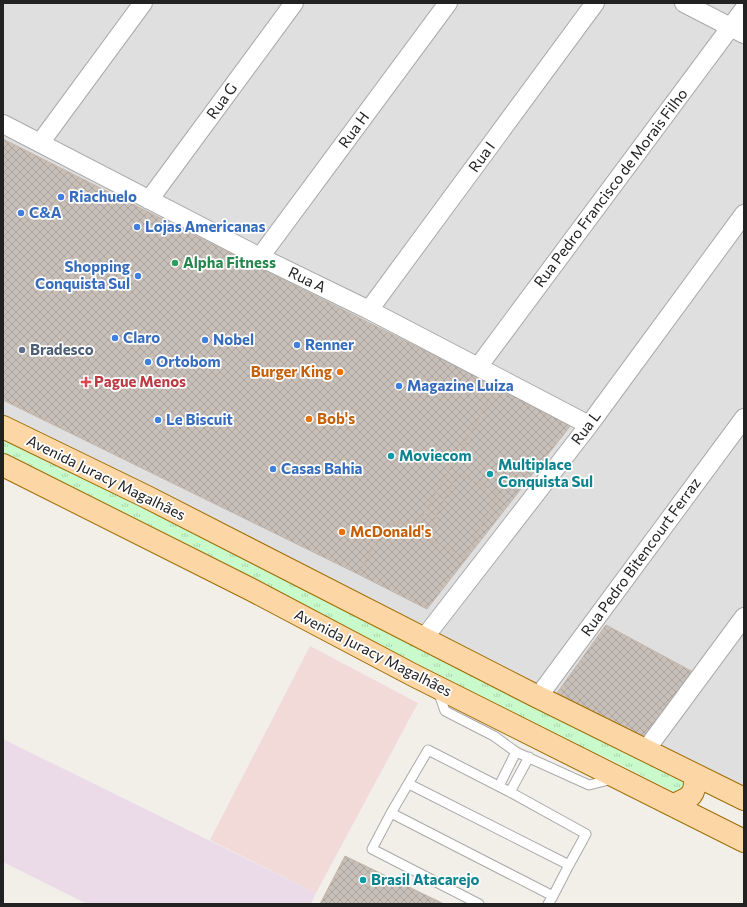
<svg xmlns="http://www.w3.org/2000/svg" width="747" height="907" viewBox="0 0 747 907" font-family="Commissioner,sans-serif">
<defs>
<pattern id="park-tufts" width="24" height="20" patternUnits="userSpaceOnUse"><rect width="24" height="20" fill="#c8facc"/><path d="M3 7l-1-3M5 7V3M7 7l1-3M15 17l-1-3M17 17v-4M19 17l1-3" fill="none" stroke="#acd6af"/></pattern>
<pattern id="building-cross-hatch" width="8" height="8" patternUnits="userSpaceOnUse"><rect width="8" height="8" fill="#c7bfb8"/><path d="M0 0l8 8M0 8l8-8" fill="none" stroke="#aba49e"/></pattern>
</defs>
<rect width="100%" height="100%" fill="#f2efe9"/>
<path fill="#e0dfdf" d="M3,3H744V789L3,417Z"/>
<path fill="#f2dad9" d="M310,646L418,703L316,893L210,840Z"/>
<path fill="#ebdbe8" d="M3,739L316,893L311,904H87L3,862Z"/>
<path fill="url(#park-tufts)" d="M3,435L684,775L686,783L681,792L676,793L605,757L576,746L416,663L3,453Z"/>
<path fill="url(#building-cross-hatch)" stroke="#c4b6ab" d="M3,139L497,387L419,522L390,524L382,532L358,574L3,400Z
M497,387L571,425L427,609L358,574L382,532L390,524L419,522Z
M458,473L498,494L465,557L425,537Z
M606,625L693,672L646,740L557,693Z
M345,856L444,904H320Z"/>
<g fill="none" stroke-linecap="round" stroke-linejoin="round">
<g stroke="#a9a9a9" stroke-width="11">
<path id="service" d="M438,691L445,711L494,736L516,752L499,786
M516,752L589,785L613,779
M409,784L569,865L553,896
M510,792L529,757
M391,813L428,750L510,792L586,834L569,865
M479,904L372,849L391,813L553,896L548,904"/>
</g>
<g stroke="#a9a9a9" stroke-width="20">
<path id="minor" d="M684,3L744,34
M3,124L260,257L369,310L589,425
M40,143L143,3
M149,200L294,3
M260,257L448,3
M369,310L595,3
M478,367L744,9
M424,638L589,425L744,214
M538,697L744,418
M645,751L744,617"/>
</g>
<g stroke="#a06b00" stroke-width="24">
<path id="primary" d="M3,427L147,497L538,697L744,799
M3,465L252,590L413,675L744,841
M673,805C691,798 696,795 695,775"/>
</g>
<use href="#service" stroke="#fff" stroke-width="9"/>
<use href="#minor" stroke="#fff" stroke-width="18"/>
<use href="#primary" stroke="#fcd6a4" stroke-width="22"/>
</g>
<g fill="#3f7fe0" stroke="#fff" stroke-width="1.5">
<circle cx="61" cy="197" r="4"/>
<circle cx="21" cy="213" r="4"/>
<circle cx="137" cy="227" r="4"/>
<circle cx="138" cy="276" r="4"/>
<circle cx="115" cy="338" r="4"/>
<circle cx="205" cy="340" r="4"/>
<circle cx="297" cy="345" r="4"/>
<circle cx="148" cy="362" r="4"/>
<circle cx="399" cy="386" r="4"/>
<circle cx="158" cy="420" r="4"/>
<circle cx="273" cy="469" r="4"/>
</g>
<circle fill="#2e9e5b" stroke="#fff" stroke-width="1.5" cx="175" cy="263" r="4"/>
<circle fill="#5c6f8a" stroke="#fff" stroke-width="1.5" cx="22" cy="350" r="4"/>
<g fill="#e8710a" stroke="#fff" stroke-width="1.5">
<circle cx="340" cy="372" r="4"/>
<circle cx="309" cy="419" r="4"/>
<circle cx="342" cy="532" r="4"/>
</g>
<path fill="#e0444e" stroke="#fff" stroke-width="1.5" d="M84 376h4v4h4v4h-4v4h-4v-4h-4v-4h4z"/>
<g fill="#0f9aa8" stroke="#fff" stroke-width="1.5">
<circle cx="391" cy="456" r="4"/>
<circle cx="490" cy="474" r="4"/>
<circle cx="363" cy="880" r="4"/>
</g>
<g text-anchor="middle" stroke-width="3.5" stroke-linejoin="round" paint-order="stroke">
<g font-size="15" fill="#222" stroke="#fff">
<text transform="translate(222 101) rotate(-54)" y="5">Rua G</text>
<text transform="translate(354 130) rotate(-54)" y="5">Rua H</text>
<text transform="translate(482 157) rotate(-54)" y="5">Rua I</text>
<text transform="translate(611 188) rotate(-53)" y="5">Rua Pedro Francisco de Morais Filho</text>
<text transform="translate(307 280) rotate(26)" y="5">Rua A</text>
<text transform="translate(586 428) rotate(-53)" y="5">Rua L</text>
<text transform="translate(106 478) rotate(26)" y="5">Avenida Juracy Magalhães</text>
<text transform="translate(641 557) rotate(-54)" y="5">Rua Pedro Bitencourt Ferraz</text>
<text transform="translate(373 653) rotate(27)" y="5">Avenida Juracy Magalhães</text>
</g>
<g font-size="15" font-weight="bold" fill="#366cbe" stroke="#fff" text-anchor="start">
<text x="69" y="202">Riachuelo</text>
<text x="29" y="218">C&amp;A</text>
<text x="145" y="232">Lojas Americanas</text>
<text x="130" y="272" text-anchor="end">Shopping<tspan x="130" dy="17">Conquista Sul</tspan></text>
<text x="123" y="343">Claro</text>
<text x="213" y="345">Nobel</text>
<text x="305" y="350">Renner</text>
<text x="156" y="367">Ortobom</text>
<text x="407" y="391">Magazine Luiza</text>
<text x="166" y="425">Le Biscuit</text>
<text x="281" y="474">Casas Bahia</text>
</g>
<g font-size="15" font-weight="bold" fill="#27864d" stroke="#fff" text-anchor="start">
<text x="183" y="268">Alpha Fitness</text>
</g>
<g font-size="15" font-weight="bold" fill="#4e5e75" stroke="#fff" text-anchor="start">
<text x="30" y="355">Bradesco</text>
</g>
<g font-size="15" font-weight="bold" fill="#c56008" stroke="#fff" text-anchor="start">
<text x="332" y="377" text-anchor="end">Burger King</text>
<text x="317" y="424">Bob's</text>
<text x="350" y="537">McDonald's</text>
</g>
<g font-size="15" font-weight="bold" fill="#be3a42" stroke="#fff" text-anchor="start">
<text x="94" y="387">Pague Menos</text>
</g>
<g font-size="15" font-weight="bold" fill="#0d838f" stroke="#fff" text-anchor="start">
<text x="399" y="461">Moviecom</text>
<text x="498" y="470">Multiplace<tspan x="498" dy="17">Conquista Sul</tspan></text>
<text x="371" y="885">Brasil Atacarejo</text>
</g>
</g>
<rect width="747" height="907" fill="none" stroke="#222222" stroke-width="8"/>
</svg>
